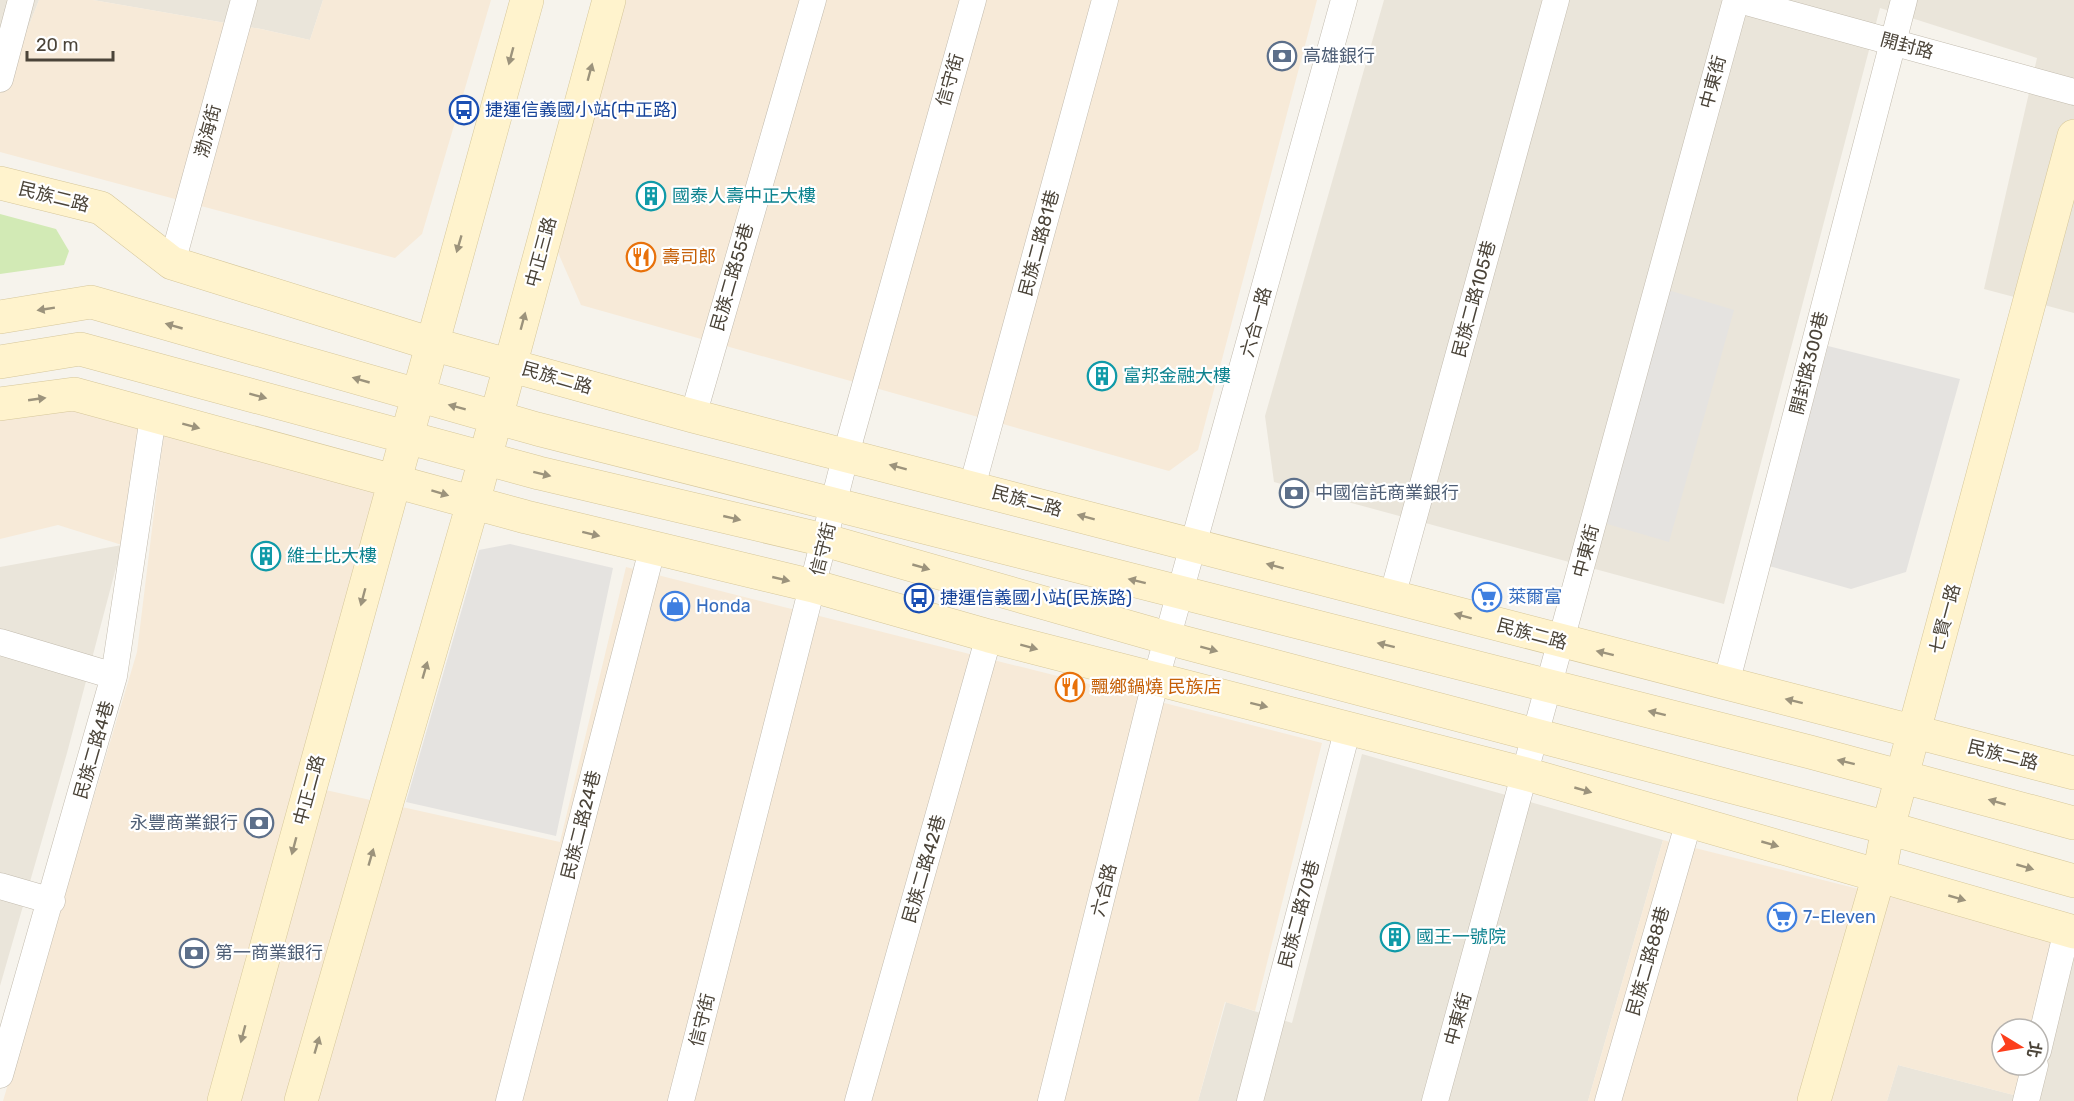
<svg xmlns="http://www.w3.org/2000/svg" width="2074" height="1101" viewBox="0 0 2074 1101" font-family="Rubik,'Noto Sans TC',sans-serif">
<rect width="100%" height="100%" fill="#f6f3ec"/>
<path fill="#eae5da" d="M0,0H39L22,43L0,38Z
M93,0H323L310,40L261,29Z
M1384,0H2074V313L1984,289L2037,58L1880,8L1724,604L1274,482L1265,416Z
M122,545L67,753L0,986V567Z
M1362,754L1663,840L1588,1101H1198L1226,1002L1292,1023Z
M2074,959V1101H1887L1898,1065L2037,1101Z"/>
<path fill="#f7ead8" fill-rule="evenodd" d="M39,0H93L261,29L310,40L323,0H491L422,234L395,258L0,152V38L22,43Z
M626,0H1317L1198,450L1169,471L581,305L556,248Z
M74,405L139,422L122,545L58,525L0,539V416Z
M164,431L379,487L294,783L560,842L626,567L1322,743L1255,1011L1225,1002L1198,1101H3L137,652Z
M1663,840L2074,943V959L2037,1101L1898,1065L1887,1101H1588ZM2002,1029H2038V1065H2002Z"/>
<path fill="#d2eab5" d="M0,214L56,229L69,251L64,265L0,274Z"/>
<path fill="#e5e3e0" d="M1668,290L1734,310L1669,542L1604,523Z
M1828,346L1960,379L1906,572L1851,589L1769,566Z
M510,544L613,568L556,836L406,802L479,550Z"/>
<g fill="none" stroke-linecap="round" stroke-linejoin="round">
<g stroke="#c2bbae" stroke-width="27">
<path id="street" d="M1739,0L2074,92
M0,79L21,0
M172,263L244,0
M693,416L813,0
M972,487L1105,0
M1392,597L1556,0
M0,642L114,676
M1726,684L1904,0
M0,886L52,901
M2038,1051L2067,930
M0,1075L114,676L153,417
M509,1101L652,550
M681,1101L846,454L973,0
M858,1101L989,636
M1051,1101L1156,679L1344,0
M1250,1101L1348,728
M1435,1101L1736,0
M1608,1101L1689,821
M2026,1101L2035,1065"/>
</g>
<g stroke="#d6c79b" stroke-width="34">
<path id="secondary" d="M0,183L101,208L172,263L432,344L693,416L2074,773
M0,317L91,302L537,429L1810,752L2074,823
M0,362L80,349L539,473L824,540L1167,638L1888,828L2074,881
M0,404L74,394L526,517L813,586L989,636L1526,774L2074,932
M224,1101L527,0
M301,1101L473,503L609,0
M1814,1101L1879,875L1888,828L2074,136"/>
</g>
<use href="#street" stroke="#fff" stroke-width="26"/>
<use href="#secondary" stroke="#fff3cd" stroke-width="33"/>
</g>
<defs><path id="oneway-solid" d="M-6-.8H1V-3.2L6.5 0L1 3.2V.8H-6Z" transform="scale(1.5)"/></defs>
<g fill="#9c937c">
<use href="#oneway-solid" transform="translate(511 56) rotate(105)"/>
<use href="#oneway-solid" transform="translate(590 72) rotate(-75)"/>
<use href="#oneway-solid" transform="translate(459 244) rotate(106)"/>
<use href="#oneway-solid" transform="translate(46 309) rotate(171)"/>
<use href="#oneway-solid" transform="translate(523 321) rotate(-75)"/>
<use href="#oneway-solid" transform="translate(174 326) rotate(-164)"/>
<use href="#oneway-solid" transform="translate(361 380) rotate(-164)"/>
<use href="#oneway-solid" transform="translate(258 396) rotate(15)"/>
<use href="#oneway-solid" transform="translate(37 399) rotate(-8)"/>
<use href="#oneway-solid" transform="translate(457 407) rotate(-165)"/>
<use href="#oneway-solid" transform="translate(191 426) rotate(15)"/>
<use href="#oneway-solid" transform="translate(898 467) rotate(-165)"/>
<use href="#oneway-solid" transform="translate(542 474) rotate(14)"/>
<use href="#oneway-solid" transform="translate(440 493) rotate(17)"/>
<use href="#oneway-solid" transform="translate(1086 517) rotate(-165)"/>
<use href="#oneway-solid" transform="translate(732 518) rotate(13)"/>
<use href="#oneway-solid" transform="translate(591 534) rotate(14)"/>
<use href="#oneway-solid" transform="translate(1275 566) rotate(-165)"/>
<use href="#oneway-solid" transform="translate(921 567) rotate(16)"/>
<use href="#oneway-solid" transform="translate(781 579) rotate(13)"/>
<use href="#oneway-solid" transform="translate(1137 581) rotate(-166)"/>
<use href="#oneway-solid" transform="translate(363 597) rotate(105)"/>
<use href="#oneway-solid" transform="translate(1463 616) rotate(-165)"/>
<use href="#oneway-solid" transform="translate(1386 645) rotate(-166)"/>
<use href="#oneway-solid" transform="translate(1029 647) rotate(15)"/>
<use href="#oneway-solid" transform="translate(1209 649) rotate(15)"/>
<use href="#oneway-solid" transform="translate(1605 653) rotate(-166)"/>
<use href="#oneway-solid" transform="translate(425 670) rotate(-74)"/>
<use href="#oneway-solid" transform="translate(1794 701) rotate(-166)"/>
<use href="#oneway-solid" transform="translate(1259 705) rotate(14)"/>
<use href="#oneway-solid" transform="translate(1657 713) rotate(-166)"/>
<use href="#oneway-solid" transform="translate(1846 762) rotate(-166)"/>
<use href="#oneway-solid" transform="translate(1583 790) rotate(16)"/>
<use href="#oneway-solid" transform="translate(1997 802) rotate(-164)"/>
<use href="#oneway-solid" transform="translate(1770 844) rotate(16)"/>
<use href="#oneway-solid" transform="translate(294 846) rotate(105)"/>
<use href="#oneway-solid" transform="translate(371 857) rotate(-74)"/>
<use href="#oneway-solid" transform="translate(2025 867) rotate(16)"/>
<use href="#oneway-solid" transform="translate(1957 898) rotate(16)"/>
<use href="#oneway-solid" transform="translate(243 1034) rotate(105)"/>
<use href="#oneway-solid" transform="translate(317 1045) rotate(-74)"/>
</g>
<defs>
<g id="bank-ring" transform="scale(1.5)"><circle r="9.5" fill="#fff" stroke="#5c6f8a" stroke-width="1.5"/><path d="M-6-4H6V4H-6ZM0-2.3a2.3 2.3 0 1 0 0 4.6a2.3 2.3 0 1 0 0-4.6Z" fill="#5c6f8a"/></g>
<g id="bus-ring" transform="scale(1.5)"><circle r="9.5" fill="#fff" stroke="#1a4fb4" stroke-width="1.5"/><path d="M-5-6H5V4H4V6H2V4H-2V6H-4V4H-5ZM-3.5-4V0h7V-4ZM-3.5 1.2v1.5H-2V1.2ZM2 1.2v1.5H3.5V1.2Z" fill="#1a4fb4"/></g>
<g id="building-ring" transform="scale(1.5)"><circle r="9.5" fill="#fff" stroke="#0f9aa8" stroke-width="1.5"/><path d="M-4-6H4V6H1V3H-1V6H-4ZM-2.5-4.3h1.7v1.8h-1.7ZM.8-4.3h1.7v1.8H.8ZM-2.5-1h1.7V.8h-1.7ZM.8-1h1.7V.8H.8Z" fill="#0f9aa8"/></g>
<g id="restaurant-ring" transform="scale(1.5)"><circle r="9.5" fill="#fff" stroke="#e8710a" stroke-width="1.5"/><path d="M-5-6h1v4h1v-4h1v4h1v-4h1v5L-1.5 .5V6h-2V.5L-5-1ZM5-6V6H3V1.5H1.5Q1.5-4 5-6Z" fill="#e8710a"/></g>
<g id="supermarket-ring" transform="scale(1.5)"><circle r="9.5" fill="#fff" stroke="#3f7fe0" stroke-width="1.5"/><path d="M-6-5.5h2.5l.6 2H6L4.5 2H-2.5L-4.4-4H-6ZM-1.5 3.2a1.3 1.3 0 1 0 .1 0ZM3 3.2a1.3 1.3 0 1 0 .1 0Z" fill="#3f7fe0"/></g>
<g id="shop-ring" transform="scale(1.5)"><circle r="9.5" fill="#fff" stroke="#3f7fe0" stroke-width="1.5"/><path d="M-5-2.5h2.3a2.7 3.5 0 0 1 5.4 0H5L5.5 6h-11ZM-1.5-2.5h3a1.5 2.3 0 0 0-3 0Z" fill="#3f7fe0"/></g>
</defs>
<g fill-rule="evenodd">
<use href="#bank-ring" x="1282" y="56"/>
<use href="#bus-ring" x="464" y="110"/>
<use href="#building-ring" x="651" y="196"/>
<use href="#restaurant-ring" x="641" y="257"/>
<use href="#building-ring" x="1102" y="376"/>
<use href="#bank-ring" x="1294" y="493"/>
<use href="#building-ring" x="266" y="556"/>
<use href="#supermarket-ring" x="1487" y="597"/>
<use href="#bus-ring" x="919" y="598"/>
<use href="#shop-ring" x="675" y="606"/>
<use href="#restaurant-ring" x="1070" y="687"/>
<use href="#bank-ring" x="259" y="823"/>
<use href="#supermarket-ring" x="1782" y="917"/>
<use href="#building-ring" x="1395" y="937"/>
<use href="#bank-ring" x="194" y="953"/>
</g>
<g text-anchor="middle" stroke-width="4.5" stroke-linejoin="round" paint-order="stroke">
<g font-size="18" fill="#4b4439" stroke="#fff">
<text transform="translate(1907 46) rotate(15)" y="6">開封路</text>
<text transform="translate(950 80) rotate(-74)" y="6">信守街</text>
<text transform="translate(1713 82) rotate(-75)" y="6">中東街</text>
<text transform="translate(208 131) rotate(-75)" y="6">渤海街</text>
<text transform="translate(54 197) rotate(14)" y="6">民族二路</text>
<text transform="translate(1039 243) rotate(-75)" y="6">民族二路81巷</text>
<text transform="translate(541 252) rotate(-75)" y="6">中正三路</text>
<text transform="translate(732 277) rotate(-74)" y="6">民族二路55巷</text>
<text transform="translate(1474 299) rotate(-75)" y="6">民族二路105巷</text>
<text transform="translate(1256 322) rotate(-75)" y="6">六合一路</text>
<text transform="translate(1809 363) rotate(-76)" y="6">開封路300巷</text>
<text transform="translate(557 378) rotate(16)" y="6">民族二路</text>
<text transform="translate(1027 501) rotate(15)" y="6">民族二路</text>
<text transform="translate(823 549) rotate(-76)" y="6">信守街</text>
<text transform="translate(1586 551) rotate(-75)" y="6">中東街</text>
<text transform="translate(1945 619) rotate(-75)" y="6">七賢一路</text>
<text transform="translate(1532 634) rotate(15)" y="6">民族二路</text>
<text transform="translate(94 750) rotate(-74)" y="6">民族二路4巷</text>
<text transform="translate(2003 755) rotate(14)" y="6">民族二路</text>
<text transform="translate(309 790) rotate(-75)" y="6">中正二路</text>
<text transform="translate(581 825) rotate(-76)" y="6">民族二路24巷</text>
<text transform="translate(924 869) rotate(-74)" y="6">民族二路42巷</text>
<text transform="translate(1104 890) rotate(-76)" y="6">六合路</text>
<text transform="translate(1299 914) rotate(-75)" y="6">民族二路70巷</text>
<text transform="translate(1648 961) rotate(-74)" y="6">民族二路88巷</text>
<text transform="translate(1458 1019) rotate(-74)" y="6">中東街</text>
<text transform="translate(702 1020) rotate(-76)" y="6">信守街</text>
</g>
<g font-size="18" fill="#4e5e75" stroke="#fff" text-anchor="start">
<text x="1303" y="62">高雄銀行</text>
<text x="1315" y="499">中國信託商業銀行</text>
<text x="238" y="829" text-anchor="end">永豐商業銀行</text>
<text x="215" y="959">第一商業銀行</text>
</g>
<g font-size="18" fill="#164399" stroke="#fff" text-anchor="start">
<text x="485" y="116">捷運信義國小站(中正路)</text>
<text x="940" y="604">捷運信義國小站(民族路)</text>
</g>
<g font-size="18" fill="#0d838f" stroke="#fff" text-anchor="start">
<text x="672" y="202">國泰人壽中正大樓</text>
<text x="1123" y="382">富邦金融大樓</text>
<text x="287" y="562">維士比大樓</text>
<text x="1416" y="943">國王一號院</text>
</g>
<g font-size="18" fill="#c56008" stroke="#fff" text-anchor="start">
<text x="662" y="263">壽司郎</text>
<text x="1091" y="693">飄鄉鍋燒 民族店</text>
</g>
<g font-size="18" fill="#366cbe" stroke="#fff" text-anchor="start">
<text x="1508" y="603">萊爾富</text>
<text x="696" y="612">Honda</text>
<text x="1803" y="923">7-Eleven</text>
</g>
</g>
<g transform="translate(2020 1047) rotate(101)"><circle r="28" fill="#ffffff" stroke="#b7b4b0" stroke-width="1.5"/>
<path d="M0-4.5L10 22L0 15L-10 22Z" fill="#fc3f1d"/>
<text y="-9" font-size="16" font-weight="bold" text-anchor="middle" fill="#4b4439">北</text>
</g>
<path d="M27 51v9h86v-9" fill="none" stroke="#4b4439" stroke-width="3"/>
<text x="36" y="51" font-size="18" fill="#4b4439" stroke="#ffffff" stroke-width="4.5" paint-order="stroke">20 m</text>
</svg>
